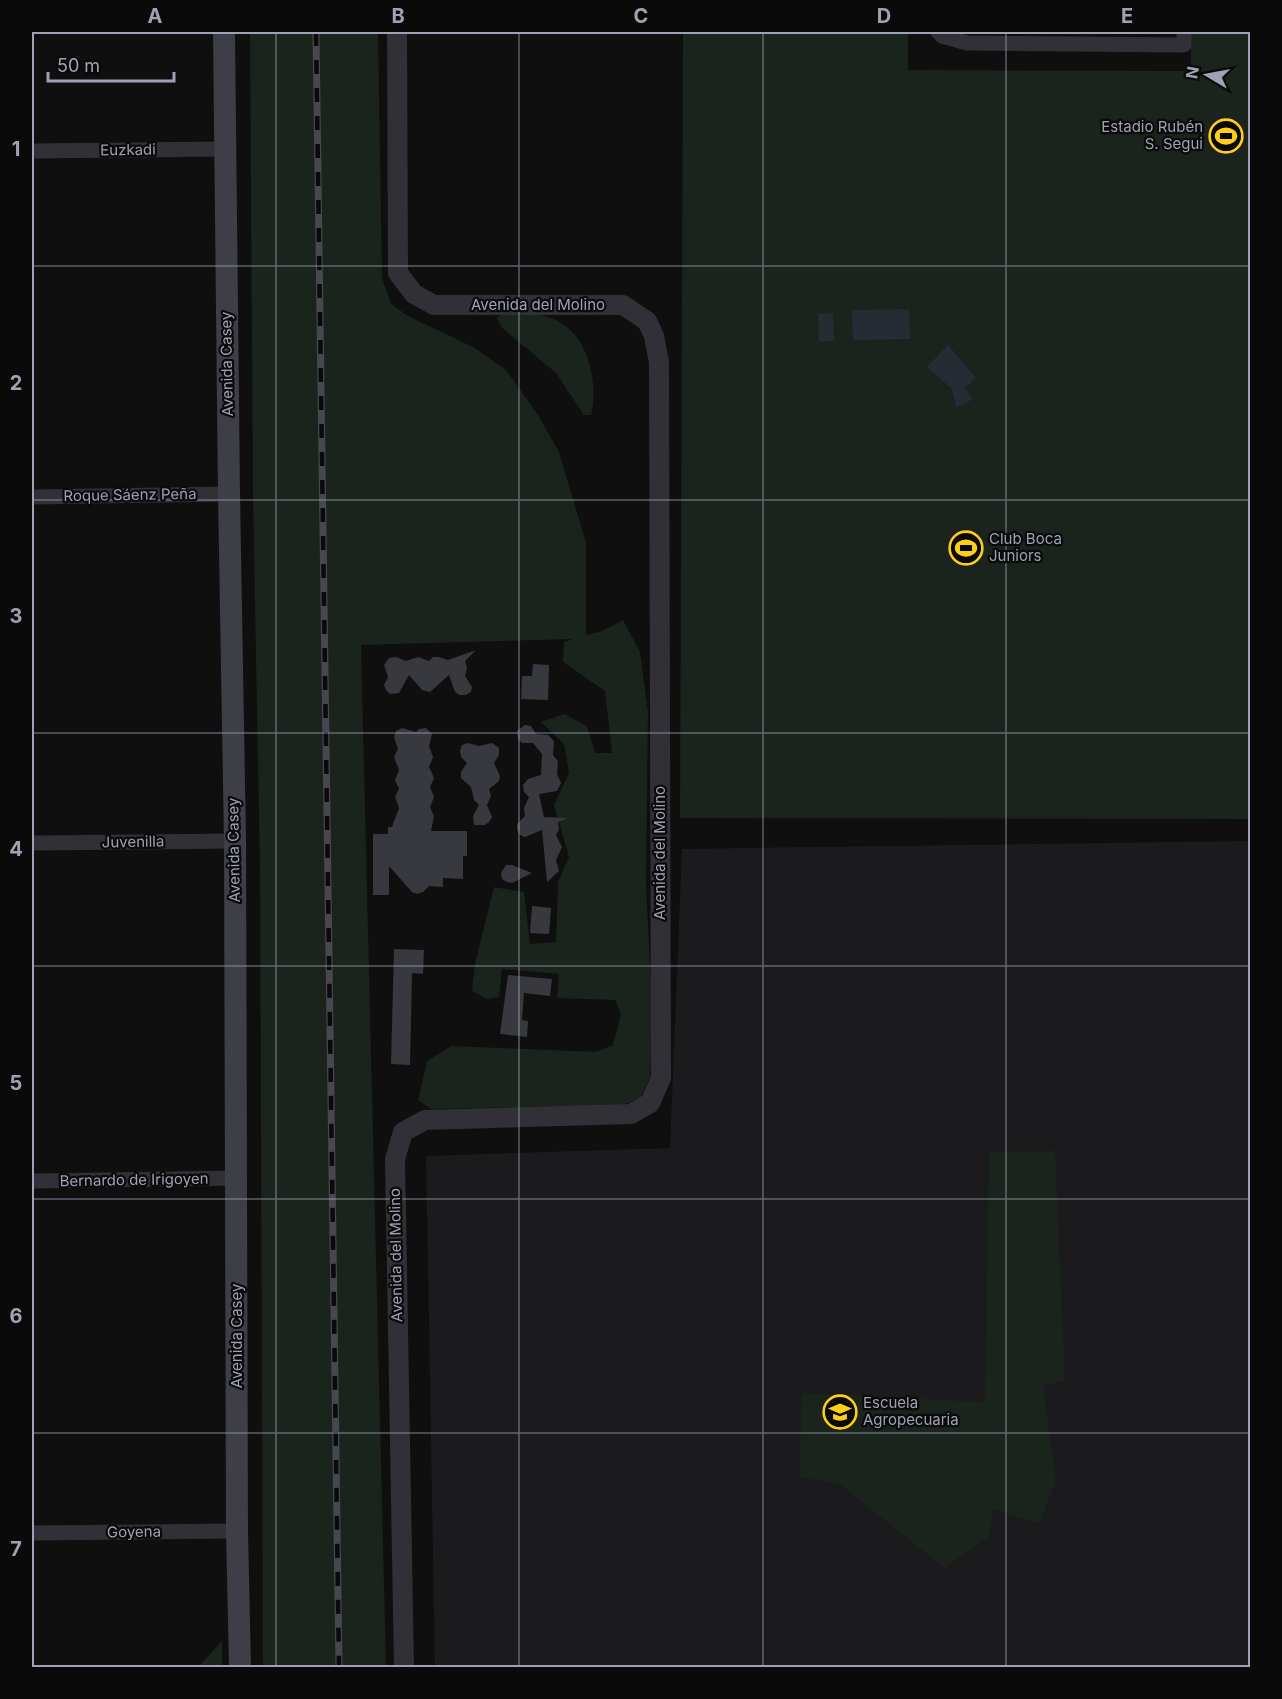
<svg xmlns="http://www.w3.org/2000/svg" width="1282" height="1699" viewBox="0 0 1282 1699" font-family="Inter,sans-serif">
<rect width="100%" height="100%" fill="#0f0f10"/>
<path fill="#1b1b1d" d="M1250,841V1667H435L426,1156L670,1148L682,849Z"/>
<path fill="#1b231d" d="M250,32H378L382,278L391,304L408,316L475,348L507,371L538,415L559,452L586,543V635L602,631L623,620L640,652L648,712L646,887L653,1021L650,1077L641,1097L623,1105L431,1109L418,1100L427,1061L451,1046L596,1052L613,1045L621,1014L615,1000L557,998L559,974L502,969L499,997L487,999L472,991L475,964L494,887L524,892L530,944L556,942L558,882L569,857L554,805L569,773L564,744L541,722L564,714L587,726L595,753H612L605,691L563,662L564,642L573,639L361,645L386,1667H263L260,865L253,496Z
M683,32H908V70L1191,71V32H1250V819L680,818Z
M514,313C527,313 539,314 551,318C588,331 599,381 591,415H584L556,373L501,327L497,318L501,315Z
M1055,1151L1065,1380L1043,1386L1056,1481L1039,1524L994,1509L988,1537L945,1568L839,1484L799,1477L802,1393L985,1402L989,1152Z
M222,1641V1667H198Z"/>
<path fill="#252c34" d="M909,309L910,339L853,340L852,310Z
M833,313L834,341H819L818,314Z
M948,345L976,378L965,388L973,399L956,408L952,389L927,367Z"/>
<path fill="#38393f" d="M476,650L465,661L467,667L465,676L472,687L471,692L466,695H460L455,692L449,675L430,692L422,690L409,675L399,693L390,694L386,690L384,685L388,677L384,665L389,658L396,657L406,661L418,657L429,661L433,657H439L448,660Z
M533,664L549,665L548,700L521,699L522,676H532Z
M525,725L531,726L536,734L548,735L554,741L553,755L558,761L557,774L561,783L557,791L539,794L544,817L568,818L558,822L559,830L556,835L562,847L556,860L559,871L547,882L542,830L525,837L520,835L517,830V824L525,816L524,808L529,797L524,792L523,785L528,779L541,775L542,754L533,743H522L518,739L517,731Z
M402,728L416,732L419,729L426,728L432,734L429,746L433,757L429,767L434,778L430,787L434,797L430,807L434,816L431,831H467V856H463V879L443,878V887L429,886L423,892L417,894L412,892L389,866V895H373V834H388V827H392L399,808L395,797L399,789L395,780L399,770L394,757L398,749L394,737L396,731Z
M468,743L479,746L492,743L499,748V755L494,763L500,776L499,781L489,789L491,796L487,805L492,817L489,822L485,825H474L473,816L479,805L474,800L471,787L461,778V772L467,763L461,757L460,751L462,745Z
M506,865H512L532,873L512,883L507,882L502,879L501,873Z
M532,906L551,908L549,934L530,933Z
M394,949L424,950L423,974L412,973L410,1065L391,1064Z
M508,975L552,979L550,996L524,993L522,1020L528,1021L527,1037L500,1034Z"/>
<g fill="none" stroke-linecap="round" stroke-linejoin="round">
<path stroke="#303036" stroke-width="15" d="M938,32L942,36L967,43L1184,45V32
M32,151L225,149
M32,497L229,494
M32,843L235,841
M32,1181L237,1178
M32,1533L237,1531"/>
<path stroke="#303036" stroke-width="20" d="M397,32L398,273L414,294L434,305H623L647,321L654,336L659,362L661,1078L650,1103L631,1114L425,1120L403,1132L395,1159L404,1668"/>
<path stroke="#3d3e46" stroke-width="22" d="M224,32L229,494L235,841L237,1531L240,1668"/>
<g stroke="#46474f" stroke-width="7">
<path id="rail" d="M316,32L339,1668"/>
</g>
<use href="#rail" stroke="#0a0a0b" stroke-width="4.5" stroke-dasharray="14" stroke-linecap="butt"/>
</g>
<path fill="none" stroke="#9fa2b3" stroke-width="1.5" stroke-opacity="0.55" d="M276,32V1668M519,32V1668M763,32V1668M1006,32V1668M32,266H1250M32,500H1250M32,733H1250M32,966H1250M32,1199H1250M32,1433H1250"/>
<defs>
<g id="stadium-ring" transform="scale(1.725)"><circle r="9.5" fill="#0a0a0b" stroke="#ffce18" stroke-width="1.5"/><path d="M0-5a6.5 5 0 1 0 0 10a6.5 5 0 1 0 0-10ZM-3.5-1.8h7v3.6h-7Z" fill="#ffce18"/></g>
<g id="school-ring" transform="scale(1.725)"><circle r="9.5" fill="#0a0a0b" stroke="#ffce18" stroke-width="1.5"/><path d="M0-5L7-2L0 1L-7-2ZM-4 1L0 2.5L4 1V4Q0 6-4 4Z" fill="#ffce18"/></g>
</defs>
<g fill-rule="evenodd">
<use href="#stadium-ring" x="1226" y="136"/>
<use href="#stadium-ring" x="966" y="548"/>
<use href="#school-ring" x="840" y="1412"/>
</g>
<g text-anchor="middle" stroke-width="4.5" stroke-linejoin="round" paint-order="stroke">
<g font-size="15" fill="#9fa2b3" stroke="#0a0a0b" text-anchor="start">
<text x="1203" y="132" text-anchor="end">Estadio Rubén<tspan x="1203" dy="17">S. Segui</tspan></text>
<text x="989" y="544">Club Boca<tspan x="989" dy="17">Juniors</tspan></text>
<text x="863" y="1408">Escuela<tspan x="863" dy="17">Agropecuaria</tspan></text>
</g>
<g font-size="15" fill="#9fa2b3" stroke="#0a0a0b">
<text transform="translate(128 150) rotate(-1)" y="5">Euzkadi</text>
<text x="538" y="310">Avenida del Molino</text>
<text transform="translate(227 364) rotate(-91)" y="5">Avenida Casey</text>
<text transform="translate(130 495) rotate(-1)" y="5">Roque Sáenz Peña</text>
<text transform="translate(133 842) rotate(-1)" y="5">Juvenilla</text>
<text transform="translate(234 850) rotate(-91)" y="5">Avenida Casey</text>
<text transform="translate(660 853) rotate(-90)" y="5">Avenida del Molino</text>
<text transform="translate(134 1180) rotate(-1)" y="5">Bernardo de Irigoyen</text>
<text transform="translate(396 1255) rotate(-91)" y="5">Avenida del Molino</text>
<text transform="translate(237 1336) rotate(-90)" y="5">Avenida Casey</text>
<text transform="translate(134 1532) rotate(-1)" y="5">Goyena</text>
</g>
</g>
<rect width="1282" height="1699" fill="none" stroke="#0a0a0b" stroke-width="66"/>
<g transform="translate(1207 75) rotate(280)" stroke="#0a0a0b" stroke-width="4.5" paint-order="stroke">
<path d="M0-4.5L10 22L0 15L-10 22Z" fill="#9fa2b3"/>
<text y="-9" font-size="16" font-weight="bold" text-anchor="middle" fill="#9fa2b3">N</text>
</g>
<path d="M48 72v9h126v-9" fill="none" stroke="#9fa2b3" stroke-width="3"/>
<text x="57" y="72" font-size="18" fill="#9fa2b3" stroke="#0a0a0b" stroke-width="4.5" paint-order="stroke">50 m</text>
<rect x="33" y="33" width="1216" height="1633" fill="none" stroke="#9fa2b3" stroke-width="2"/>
<g font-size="20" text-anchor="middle" font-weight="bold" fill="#9fa2b3">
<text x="155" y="23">A</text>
<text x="398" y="23">B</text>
<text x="641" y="23">C</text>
<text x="884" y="23">D</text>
<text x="1127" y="23">E</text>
<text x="16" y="156">1</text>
<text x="16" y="390">2</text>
<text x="16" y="623">3</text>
<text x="16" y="856">4</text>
<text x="16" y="1090">5</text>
<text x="16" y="1323">6</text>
<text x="16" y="1556">7</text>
</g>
</svg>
